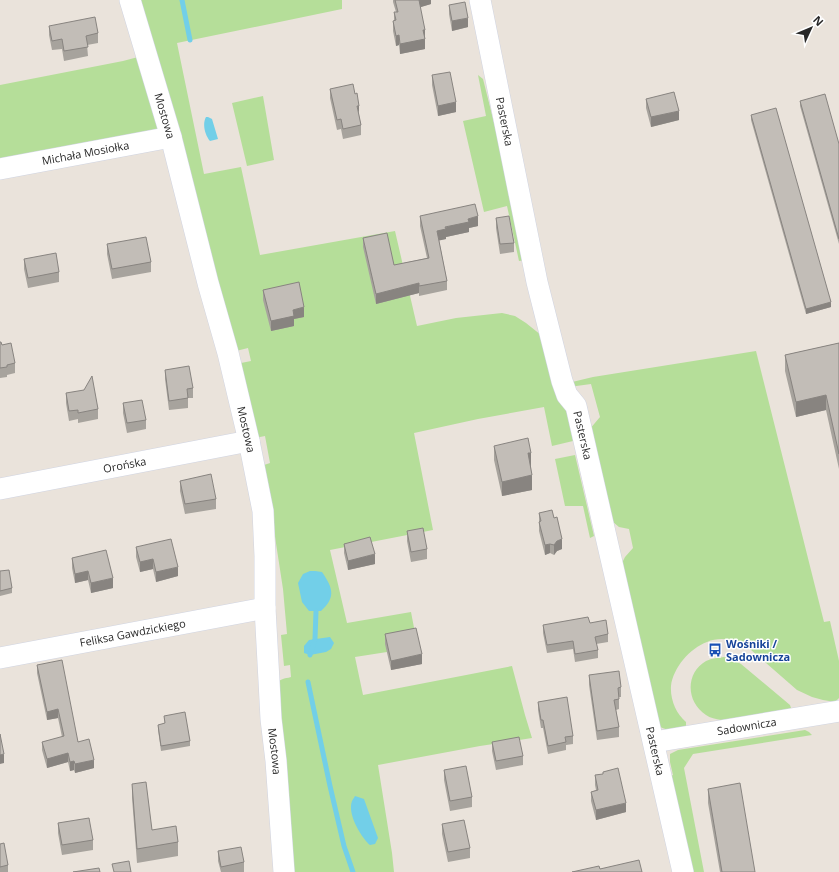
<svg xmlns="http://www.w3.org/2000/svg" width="839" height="872" viewBox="0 0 839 872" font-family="'Open Sans',sans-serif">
<rect width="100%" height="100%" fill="#eae3db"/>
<path fill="#b5de99" d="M139,0H342V9L177,43L204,174L241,167L260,255L395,231L417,326L456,318L502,313L515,316L526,323L541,335L564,399L573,441L552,446L544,407L478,419L414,433L433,530L330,550L347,623L411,612L416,638L387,652L355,657L363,695L512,666L525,715L532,738L480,746L378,765L392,853L394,872H292L276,685C280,678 284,679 291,677L290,665L284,666L281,635L287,634L283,589L264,465L270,463L265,436L255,438L241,363L251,361L248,348L236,351Z
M138,57L158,129L0,160V85L123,61Z
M478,75L483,79L514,202L527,260L519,261L507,206L484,212L463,121L486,116Z
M263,96L274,160L247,166L232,103Z
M756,351L824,622L830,621L839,661V698L835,702L823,700L812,697L797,690L743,643C731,639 718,637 707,642C690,648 673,668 671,686C670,699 676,714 686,722V726C678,730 665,732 658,725L621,565L625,557L633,548L629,529L619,527L613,522L589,430L600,417L591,384L569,387L568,383L593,377Z
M575,455L594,536L590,538L583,506H565L555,459Z
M724,657L734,660L741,664L790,705L791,708L790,710L721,720C716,719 710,718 706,715C686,702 685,673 706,661C712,658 718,658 724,657Z
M805,730L809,732L812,735L693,754L684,768L704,872H689L668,777L673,775L670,762V754L678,750Z"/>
<path fill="#72cfe8" d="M206,117H208L212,119L218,139L210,141C205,135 202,124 206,117Z
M310,571H315L322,572C333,588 336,597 321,611H309L302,602L298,583L303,574Z
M330,637L334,643L331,649L326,652L310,655L304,653V646L309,640Z
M355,796L364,799L378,838L375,844L370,845C361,837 347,814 352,801C353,799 354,798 355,796Z"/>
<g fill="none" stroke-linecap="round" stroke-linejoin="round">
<path stroke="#72cfe8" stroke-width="5" d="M182,0L190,40
M310,655L315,639L316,611
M308,682L330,786L344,846L353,872"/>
<g stroke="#d0d4e1" stroke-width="22">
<g id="minor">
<path id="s1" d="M130,0L171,137L208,283L228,353L249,441L263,511L265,556V608L269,681L271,719L276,761L284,872"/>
<path id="s2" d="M480,0L537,282L562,381L567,395L576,406L683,872"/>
<path id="s3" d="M0,169L171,137"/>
<path id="s4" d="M0,489L249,441"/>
<path id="s5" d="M0,658L265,608"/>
<path id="s6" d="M654,742L839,711"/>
</g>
</g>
<use href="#minor" stroke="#fff" stroke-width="21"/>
</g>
<path fill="#a7a39d" d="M393,0H431V4L420,7L425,30V49L400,54L399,45L396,46L393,31V21H394V12H396L393,2Z
M449,5L468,27L452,31L449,14Z
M49,26L98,33V43L87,45L88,56L64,61L62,49L52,50L49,35Z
M432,75L456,112L438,116L432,85Z
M330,89L359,115L361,125V135L343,139L341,129L337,130L330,98Z
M646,99L679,120L651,127L646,108Z
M800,101L839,144V244L800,106Z
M751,115L831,307L806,314L751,120Z
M420,216L478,226L469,228V232L446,237V239L439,240L447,281V290L419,296V293L376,304L363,247V238L394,265L427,258L420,226Z
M496,218L514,243V252L500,254L496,228Z
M107,244L151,262V272L112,279L107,254Z
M24,259L59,272V282L28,288L24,269Z
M263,290L304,317L294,319V326L271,331L263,300Z
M0,342L15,363V373L7,375V377L0,378Z
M839,343V469L826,410L796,417L785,371V355Z
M165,370L193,388V398H188V408L169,410L165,379Z
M66,393L98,409V419L78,423V419L69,421L66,403Z
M123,403L146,420V429L127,433L123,413Z
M494,446L531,467L532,490L502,496L494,460Z
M180,481L216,499V509L185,514L180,491Z
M539,513L562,549L557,551L554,555L550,553L545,555L539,531Z
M407,531L427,549V559L411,562L407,541Z
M344,544L375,564L348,570L344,553Z
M136,547L178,576L156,582L153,569L140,572L136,557Z
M72,558L113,588L91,593L88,580L75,583L72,568Z
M0,571L12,588V593L0,596Z
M590,623L608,634V642L596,644L598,650V658L575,662L573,649L547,653L543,633V625Z
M385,634L422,664L391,670L385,644Z
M37,665L78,742L94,768L75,773L74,770L70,771L68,762L47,768L42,750V742L62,737L58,718L47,720L37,673Z
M589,675L621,687V697H619V709L616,710L619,727V737L597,740L589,685Z
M538,702L573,736V744L566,745V750L548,754L543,728H541L538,710Z
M164,716L190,741V746L161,751L158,730V725L165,724Z
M492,742L523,756V765L496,770L492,751Z
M444,770L472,797V807L450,811L444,780Z
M595,775L626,812L596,820L591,801V792L596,790L595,785Z
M132,784L152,830L178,842V856L137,863L132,798Z
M708,789L755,872H720L708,803Z
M58,823L93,840V850L62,855L58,833Z
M442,824L470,848V858L448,862L442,834Z
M0,844L8,865V872H0Z
M218,851L244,862V872H221L218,861Z"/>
<path fill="#888480" d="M418,0H431V4L418,8Z
M468,18V27L452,31V21Z
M423,30H425V49L400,54V44Z
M399,35V45L396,46V36Z
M456,102V112L438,116V106Z
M357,106H359V115Z
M679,111V120L651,127V117Z
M478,216V226L469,228V232L446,237V239L437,241V231L468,219Z
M419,283V293L376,304V294Z
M831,302V307L806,314V309Z
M304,307V317L294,319V326L271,331V321L293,310Z
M826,395V410L796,417V402Z
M528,453H531V467L528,468Z
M532,475V490L502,496V482Z
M562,539V549L557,551L554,555V545L557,541Z
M550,544V553L545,555V545Z
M375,554V564L348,570V561Z
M153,559V569L140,572V562Z
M178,567V576L156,582V572Z
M88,571V580L75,583V574Z
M113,578V588L91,593V583Z
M422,654V664L391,670V661Z
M58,709V718L47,720V712Z
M68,753V762L47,768V759Z
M4,754V763L0,764V755Z
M94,760V768L75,773V764Z
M74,761V770L70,771V762Z
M626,803V812L596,820V810Z"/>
<path fill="#c2bdb7" stroke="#888480" d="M395,0H419L425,30H423L425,39L400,44L399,35L396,36L393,21L396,20L394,12H398Z
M465,2L468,18L452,21L449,5Z
M95,17L98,33L86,36L88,47L64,51L62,39L52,41L49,26Z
M450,72L456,102L438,106L432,75Z
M353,84L355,94L357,93L359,106H357L361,125L343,129L341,119L337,120L330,89Z
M674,92L679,111L651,117L646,99Z
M825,94L839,144V239L800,101Z
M776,108L831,302L806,309L751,115Z
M475,204L478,216L468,219L469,222L445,227L446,229L437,231L447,281L419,286V283L376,294L363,238L387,233L394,265L429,258L420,216Z
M509,216L514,243L500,244L496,218Z
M146,237L151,262L112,269L107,244Z
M56,253L59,272L28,278L24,259Z
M299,282L304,307L293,310L294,316L271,321L263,290Z
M0,342H1L2,345L11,343L15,363L7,365V367L0,368Z
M839,343V454L826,395L796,402L785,355Z
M189,366L193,388L187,389L188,398L169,401L165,370Z
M92,376L98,409L78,413V410L69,411L66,393L84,390Z
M142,400L146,420L127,423L123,403Z
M528,438L531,453H528L532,475L502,482L494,446Z
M211,474L216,499L185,504L180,481Z
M552,510L554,518L557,517L562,539L557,541L554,545L550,544L545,545L539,522L541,521L539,513Z
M423,528L427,549L411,552L407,531Z
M370,537L375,554L348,561L344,544Z
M171,539L178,567L156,572L153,559L140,562L136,547Z
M106,550L113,578L91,583L88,571L75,574L72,558Z
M9,570L12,588L0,591V571Z
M588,617L590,623L606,620L608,634L595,637L598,650L575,654L573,641L547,645L543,625Z
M416,628L422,654L391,661L385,634Z
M62,660L78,742L89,739L94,760L75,764L74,761L70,762L68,753L47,759L42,742L64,736L58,709L47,712L37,665Z
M619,671L621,687L618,688L619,699L614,700L619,727L597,731L589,675Z
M567,697L573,736L565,737L566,742L548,746L543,720H541L538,702Z
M185,712L190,741L161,746L158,725L165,723L164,716Z
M0,734L4,754L0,755Z
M519,737L523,756L496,761L492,742Z
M466,766L472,797L450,801L444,770Z
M618,768L626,803L596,810L591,792L598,790L595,775L603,774V772Z
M146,782L152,830L176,826L178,842L137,849L132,784Z
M740,783L755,872H722L708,789Z
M89,818L93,840L62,845L58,823Z
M464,820L470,848L448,852L442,824Z
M4,843L8,865L0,867V844Z
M241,847L244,862L221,867L218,851Z
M639,860L642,872H572L599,866L600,869Z
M129,861L131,872H114L112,864Z
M99,868L100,872H73Z"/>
<defs>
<g id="bus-bare" transform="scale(1.08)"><path d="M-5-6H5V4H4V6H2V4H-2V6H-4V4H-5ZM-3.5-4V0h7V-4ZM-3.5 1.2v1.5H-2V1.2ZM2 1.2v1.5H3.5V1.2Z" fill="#1a4fb4" stroke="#fff" stroke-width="2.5" paint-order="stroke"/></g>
</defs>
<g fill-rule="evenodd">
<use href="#bus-bare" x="715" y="650"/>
</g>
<g text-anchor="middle" stroke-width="3" stroke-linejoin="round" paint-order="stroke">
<g font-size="11" fill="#282828" stroke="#fff">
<text dy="4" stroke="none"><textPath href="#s1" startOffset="121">Mostowa</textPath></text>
<text dy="4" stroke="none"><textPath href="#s2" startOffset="124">Pasterska</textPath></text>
<text dy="4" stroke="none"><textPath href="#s3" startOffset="87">Michała Mosiołka</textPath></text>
<text dy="4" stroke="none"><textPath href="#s1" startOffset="445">Mostowa</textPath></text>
<text dy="4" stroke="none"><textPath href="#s2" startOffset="449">Pasterska</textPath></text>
<text dy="4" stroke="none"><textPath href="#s4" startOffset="127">Orońska</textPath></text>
<text dy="4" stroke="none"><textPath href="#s5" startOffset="135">Feliksa Gawdzickiego</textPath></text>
<text dy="4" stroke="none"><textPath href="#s6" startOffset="94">Sadownicza</textPath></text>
<text dy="4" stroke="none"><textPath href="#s1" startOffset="769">Mostowa</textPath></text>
<text dy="4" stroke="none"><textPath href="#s2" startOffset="773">Pasterska</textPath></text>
</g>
<g font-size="11" font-weight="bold" fill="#164399" stroke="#fff" text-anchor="start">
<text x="726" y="648">Wośniki /<tspan x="726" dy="13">Sadownicza</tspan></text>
</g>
</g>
<g transform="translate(811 28) rotate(46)" stroke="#ffffff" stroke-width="3" paint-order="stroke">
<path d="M0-3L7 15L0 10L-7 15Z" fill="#282828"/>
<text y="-6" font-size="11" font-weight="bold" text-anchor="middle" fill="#282828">N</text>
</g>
</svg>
